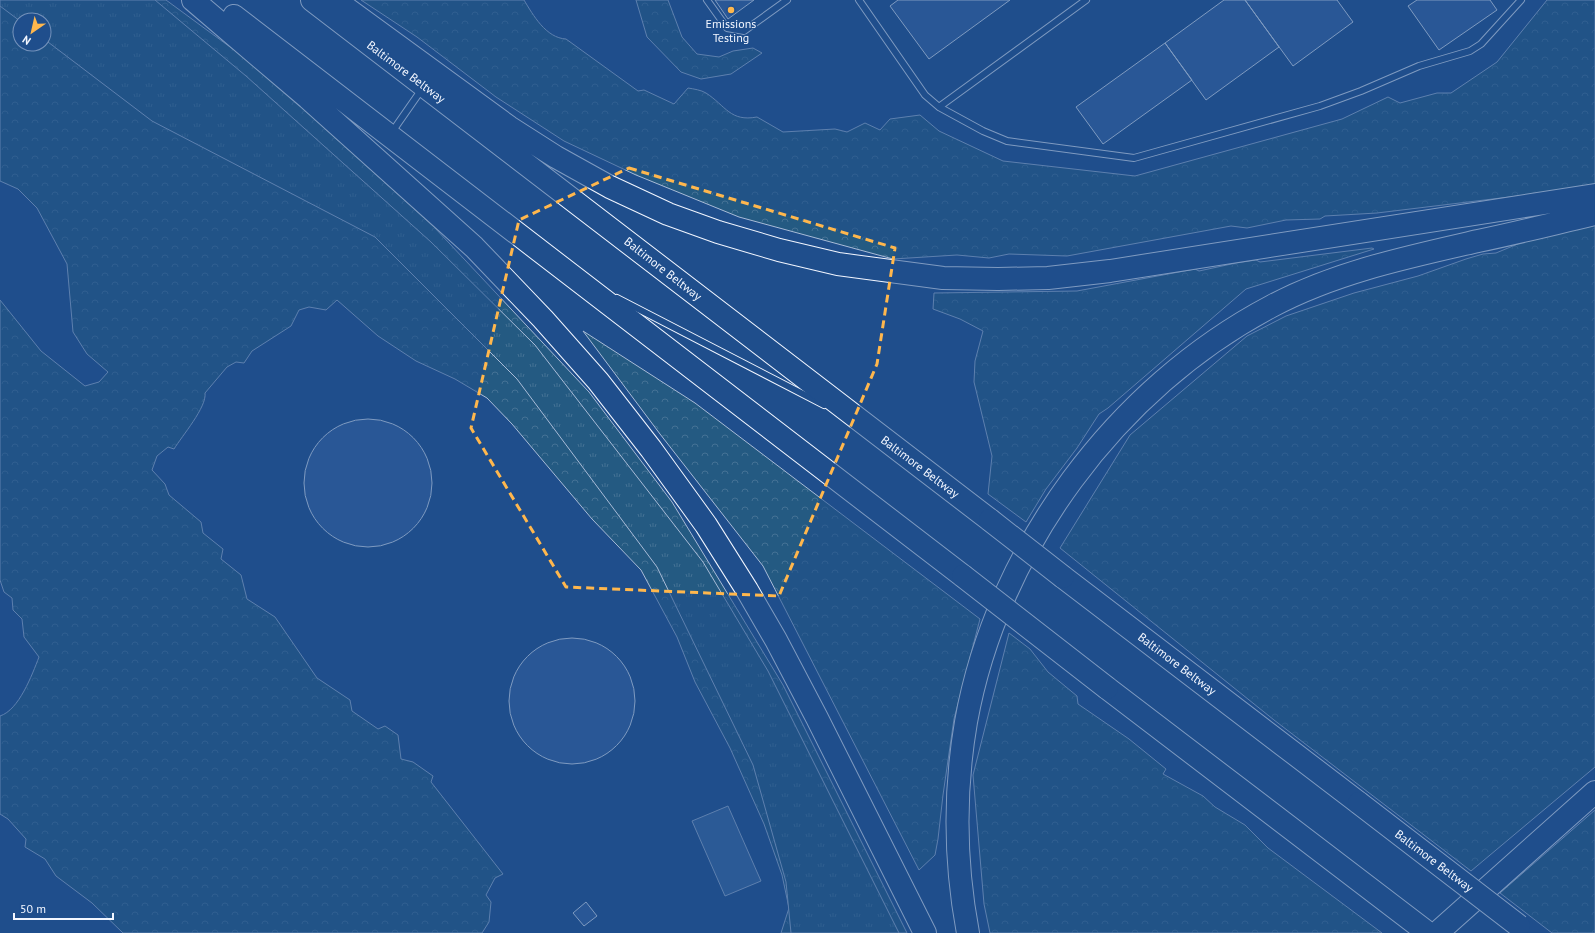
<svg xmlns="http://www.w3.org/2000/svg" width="1595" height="933" viewBox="0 0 1595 933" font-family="'PT Sans',sans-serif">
<defs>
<pattern id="forest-crowns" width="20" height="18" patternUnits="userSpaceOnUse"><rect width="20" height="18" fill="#245a82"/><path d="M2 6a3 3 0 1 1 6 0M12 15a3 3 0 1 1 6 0" fill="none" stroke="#447295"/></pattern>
<pattern id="park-tufts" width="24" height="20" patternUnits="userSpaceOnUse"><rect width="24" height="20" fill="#245a82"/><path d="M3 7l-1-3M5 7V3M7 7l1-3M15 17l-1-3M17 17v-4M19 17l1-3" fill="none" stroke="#447295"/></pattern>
</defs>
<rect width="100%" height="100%" fill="#1f4e8c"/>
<path fill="url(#forest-crowns)" stroke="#a8bbd7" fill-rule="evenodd" d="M0,0H166L256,66L434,227L589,392L672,502L783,685L907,933H781L789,908L782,875L764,824L730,748L695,682L677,637L641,570L592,519L512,424L487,398L455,379L416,361L378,336L337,300L326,310L309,307L299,310L291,326L252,351L244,363L236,362L227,367L205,393C207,407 182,436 174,449L168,447L157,456L152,470L165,484L169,495L201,522L203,533L223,549L221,559L241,575L247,599L275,617L317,678L350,700L352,711L378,729L385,726L398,735L401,759L413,762L433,776L431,782L503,874L495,878L486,895L491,902L489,922L482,933H123L92,903L56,876L45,859L25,847L26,839L8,819L0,814V716C19,710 32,675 39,657L24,637L22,619L13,610L12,598L4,592L0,580V300L41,351L85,386L99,382L108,372L87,354L73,332L67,264L37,208L18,189L0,181ZM20,20H44V44H20Z
M361,0H524C533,15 546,38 566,39L638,91L644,90L674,104L688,88C694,89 701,90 706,93C726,106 730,122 757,117L783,132L835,129L847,132L865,123L880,130L890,119L920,115L939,131L1003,161L1135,176L1342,119L1388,97L1400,103L1437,93H1451L1497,62L1547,0H1595V184L1559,191L1377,213L1325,216L1320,219L1286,220L1247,228L1231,226L1067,256L1009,254L989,258L957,255L893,259L739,217L636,175L564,141L496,97L417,37Z
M636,0H668L682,37L697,54L719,57L733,51L753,48L762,53L731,74L701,79L681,72L647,37Z
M1595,225V767L1471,871L1274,720L1060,548L1130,435L1247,336L1286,316L1354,293L1418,276L1466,259L1483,254L1496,253L1520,243Z
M1372,248L1374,249L1246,289L1108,408L1099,414L1077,448L1046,489L1026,522L988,494L992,456L974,382L975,361L983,331L960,319L933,309L934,293L1077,291L1195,269L1199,271L1236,263L1256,260L1260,262Z
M583,331L695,403L980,619L954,719L943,795L938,839L935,855L919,870L763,566L660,434Z
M1009,633L1030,649L1048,672L1077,696L1078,704L1129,739L1166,769L1163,774L1203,796L1215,807L1245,825L1268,848L1382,933H990L984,904L973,775Z
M1595,810V933H1552L1500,893Z"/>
<path fill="url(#park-tufts)" stroke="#a8bbd7" d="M0,0H155L246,76L431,242L535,345L703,562L768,671L899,933H791L786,882L753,765L657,567L517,379L375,237L152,121L44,39V20H20V21L0,6Z"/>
<path fill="#3b69a3" stroke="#a8bbd7" d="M728,806L761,881L725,896L692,821Z"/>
<path fill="#3563a3" stroke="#f2f6ff" d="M715,0H754L728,19Z
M898,0H1010L929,59L890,6Z
M1224,0H1245L1279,47L1206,100L1165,43Z
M1245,0H1337L1353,22L1293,66Z
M1417,0H1490L1497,10L1439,50L1408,6Z
M1165,43L1192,80L1103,144L1076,107Z
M304 483a64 64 0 1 1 128 0a64 64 0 1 1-128 0Z
M509 701a63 63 0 1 1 126 0a63 63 0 1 1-126 0Z
M586,902L597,916L584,926L573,913Z"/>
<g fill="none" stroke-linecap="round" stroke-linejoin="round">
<g stroke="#f2f6ff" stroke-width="8">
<path id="lane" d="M707,0L727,28L744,31L787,0
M859,0L925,95L939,107L983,131L1007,141L1134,158L1320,106L1361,91L1419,66L1470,51L1481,44L1521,0
M939,107L1086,0
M392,132L422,89
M617,298L824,405"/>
</g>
<g stroke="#f2f6ff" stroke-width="24">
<path id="highway" d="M193,0L308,98L474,247L543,319L598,381L651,449L706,525L747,590L776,640L817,718L925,933
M312,0L990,520
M335,0L509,127L556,157L610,187L668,214L718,232L779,250L838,264L943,278L998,279L1048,278L1110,271L1595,195
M234,16L963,576
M1063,577L1359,803
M1107,688L1428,933
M968,933C955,864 954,792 966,722C997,549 1116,388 1272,306C1336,272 1408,257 1478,241C1517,233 1556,223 1595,214
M1437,933L1595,792"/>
</g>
<use href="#lane" stroke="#1f4e8c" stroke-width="6"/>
<use href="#highway" stroke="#1f4e8c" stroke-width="22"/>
<g stroke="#f2f6ff" stroke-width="24" stroke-linecap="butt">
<path id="highway-bridge" d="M990,520L1063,577
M963,576L1107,688
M1359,803L1519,926"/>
</g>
<use href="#highway-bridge" stroke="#1f4e8c" stroke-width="22"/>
</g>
<path d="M0 0H1595V933H0ZM629,168L895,248L877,364L779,596L566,587L471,428L519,220Z" fill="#1f4e8c" fill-opacity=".55" fill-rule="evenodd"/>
<path fill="none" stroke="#ffb74d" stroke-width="3" stroke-dasharray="8 5" stroke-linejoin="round" d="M629,168L895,248L877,364L779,596L566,587L471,428L519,220Z"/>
<circle fill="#ffb74d" stroke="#1f4e8c" stroke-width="1.5" cx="731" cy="10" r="4"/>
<g text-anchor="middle" stroke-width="3" stroke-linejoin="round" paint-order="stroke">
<g font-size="12" fill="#f2f6ff" stroke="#1f4e8c">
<text x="731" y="28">Emissions<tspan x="731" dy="14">Testing</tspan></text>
</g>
<g font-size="12" fill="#f2f6ff" stroke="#1f4e8c">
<text transform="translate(406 72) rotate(37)" y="4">Baltimore Beltway</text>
<text transform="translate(663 269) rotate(38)" y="4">Baltimore Beltway</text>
<text transform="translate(920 467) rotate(37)" y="4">Baltimore Beltway</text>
<text transform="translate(1177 664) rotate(37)" y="4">Baltimore Beltway</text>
<text transform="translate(1434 861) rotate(37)" y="4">Baltimore Beltway</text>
</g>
</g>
<g transform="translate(32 32) rotate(214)"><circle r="19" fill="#1f4e8c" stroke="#7391ba"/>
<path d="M0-3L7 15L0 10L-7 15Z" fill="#ffb74d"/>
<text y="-6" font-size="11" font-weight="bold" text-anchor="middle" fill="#f2f6ff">N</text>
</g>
<path d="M14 913v6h99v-6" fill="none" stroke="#f2f6ff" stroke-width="2"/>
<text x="20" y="913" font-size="12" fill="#f2f6ff" stroke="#1f4e8c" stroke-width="3" paint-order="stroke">50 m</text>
</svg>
